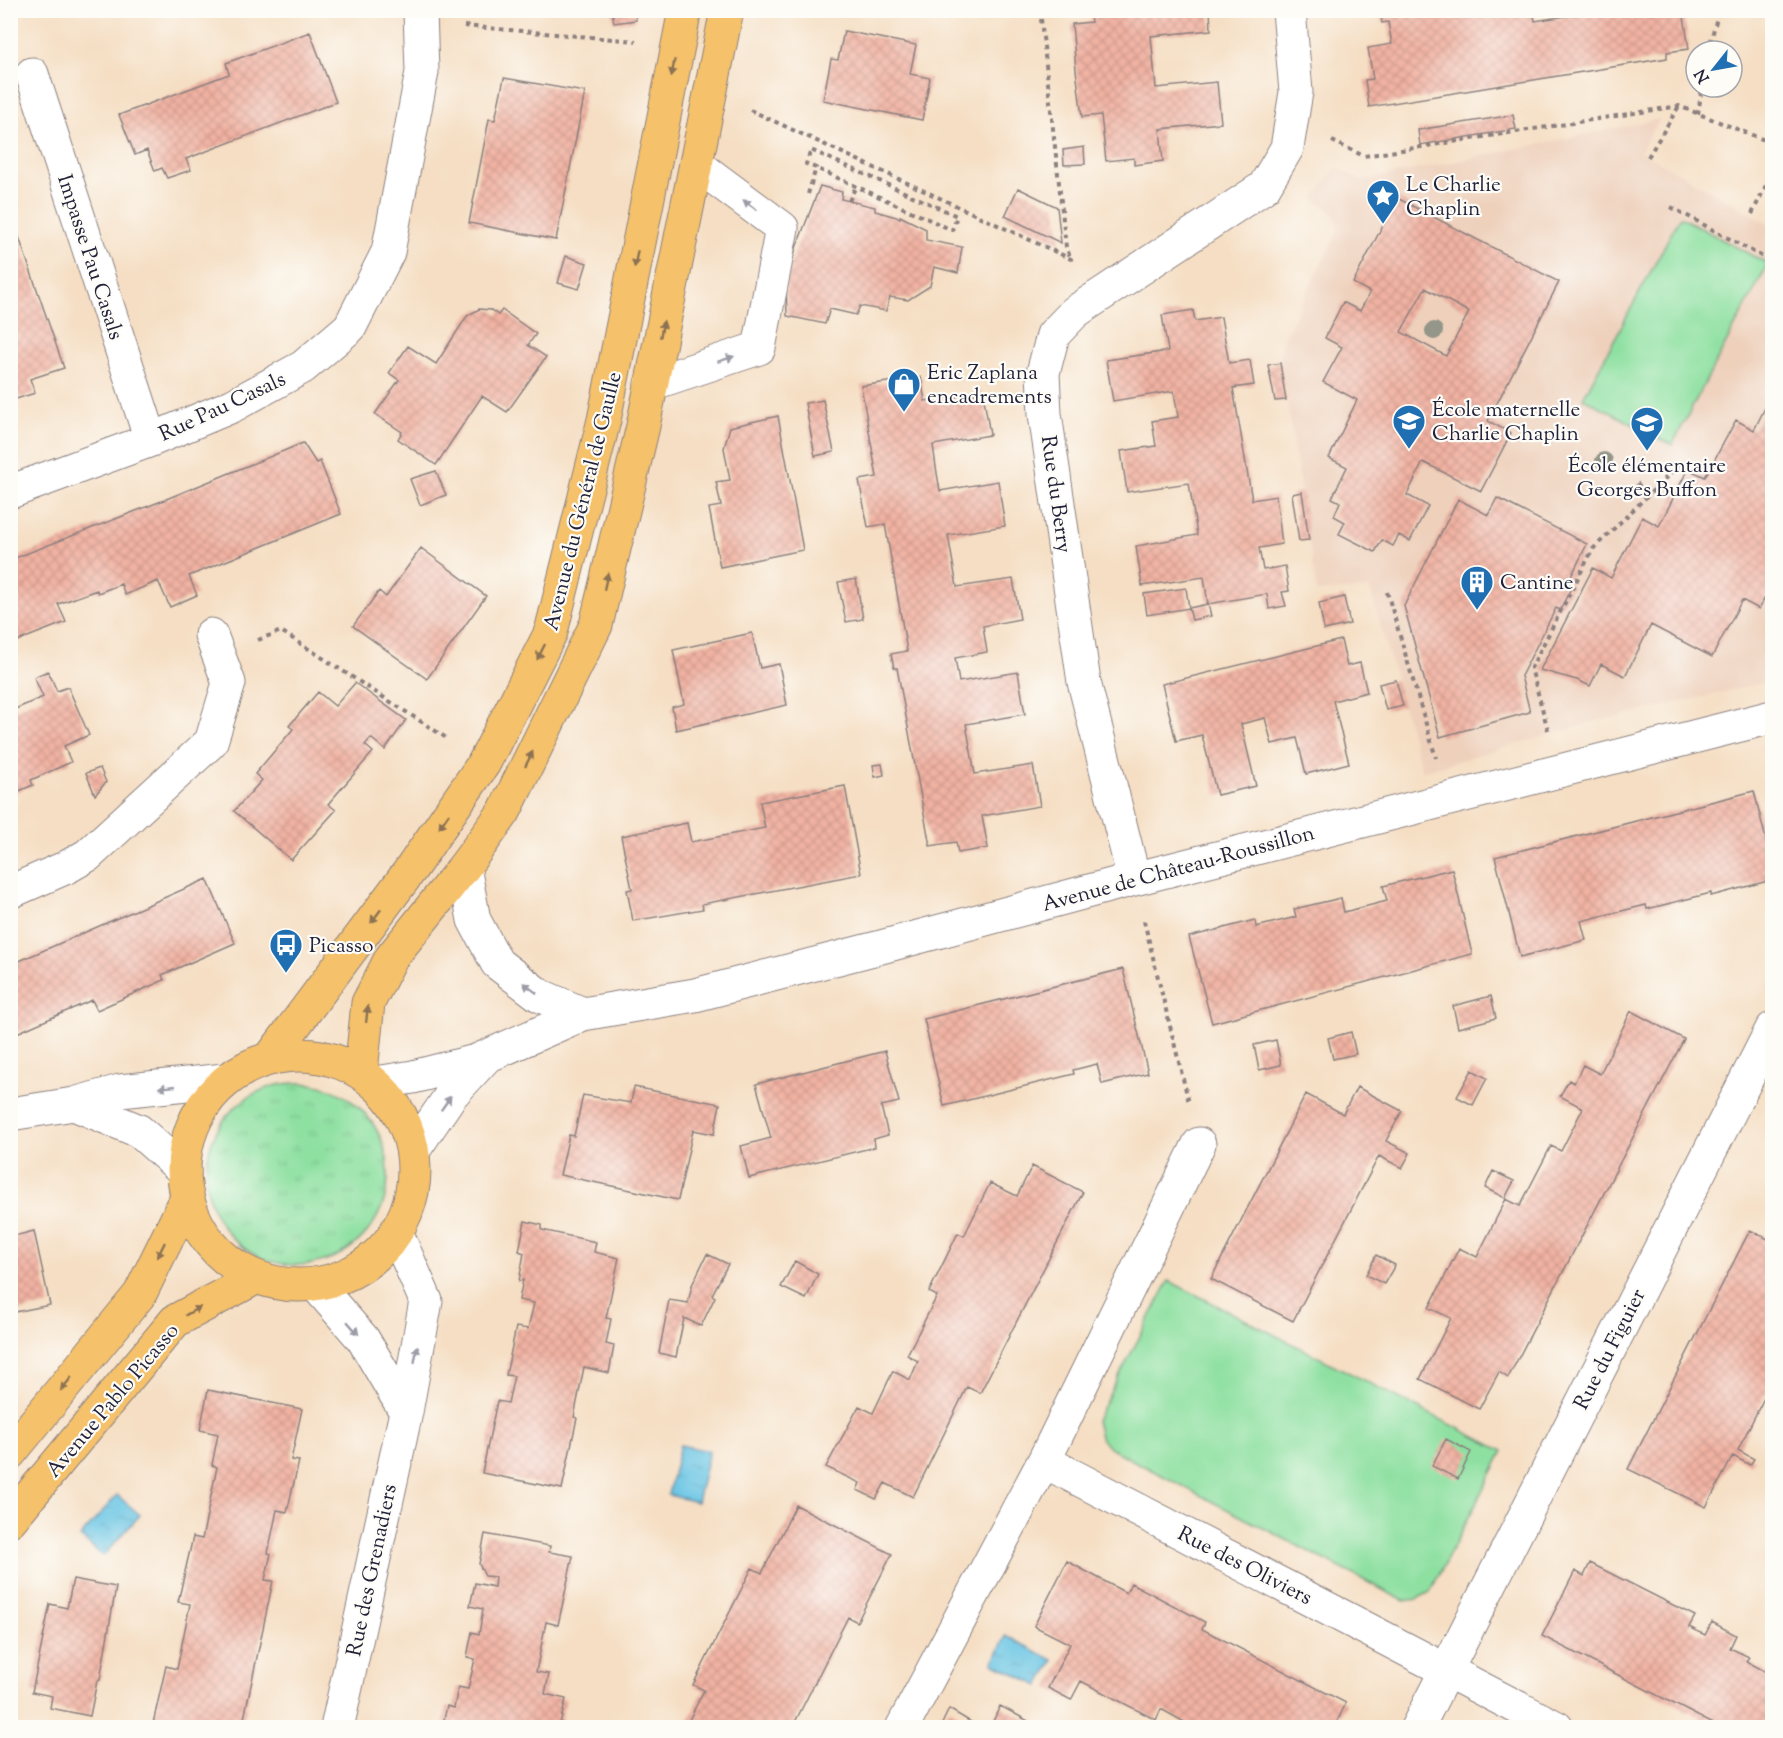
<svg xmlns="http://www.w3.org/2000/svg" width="1783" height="1738" viewBox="0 0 1783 1738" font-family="'Sorts Mill Goudy',serif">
<defs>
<pattern id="grass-tufts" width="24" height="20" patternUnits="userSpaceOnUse" patternTransform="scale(1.5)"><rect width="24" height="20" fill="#8ee0a1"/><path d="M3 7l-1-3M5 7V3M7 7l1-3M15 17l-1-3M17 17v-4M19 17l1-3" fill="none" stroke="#7ac08c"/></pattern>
<pattern id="water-ripples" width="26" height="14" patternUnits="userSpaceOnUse" patternTransform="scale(1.5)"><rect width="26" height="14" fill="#65c3e3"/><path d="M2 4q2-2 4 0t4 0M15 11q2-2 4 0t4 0" fill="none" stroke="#57a7c4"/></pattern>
<pattern id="building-cross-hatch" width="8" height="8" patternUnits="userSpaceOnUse" patternTransform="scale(1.5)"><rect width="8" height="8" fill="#f1b2a2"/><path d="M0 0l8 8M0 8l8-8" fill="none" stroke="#ce998c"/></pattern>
</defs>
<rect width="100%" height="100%" fill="#fdfcf7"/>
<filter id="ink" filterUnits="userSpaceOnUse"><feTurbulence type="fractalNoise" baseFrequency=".0167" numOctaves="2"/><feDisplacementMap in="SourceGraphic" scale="12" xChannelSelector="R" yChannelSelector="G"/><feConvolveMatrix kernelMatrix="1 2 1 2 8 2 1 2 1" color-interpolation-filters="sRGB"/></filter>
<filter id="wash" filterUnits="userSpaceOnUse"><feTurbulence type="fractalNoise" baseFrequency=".008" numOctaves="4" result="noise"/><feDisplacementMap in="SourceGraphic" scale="24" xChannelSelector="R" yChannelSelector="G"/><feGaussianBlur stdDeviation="1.35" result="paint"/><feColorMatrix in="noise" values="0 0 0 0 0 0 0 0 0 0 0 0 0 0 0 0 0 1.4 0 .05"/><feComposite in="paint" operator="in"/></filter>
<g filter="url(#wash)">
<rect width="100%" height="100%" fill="#f5dec3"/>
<path fill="#eed0bb" d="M1660,119L1640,151L1769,224L1772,217V681L1586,724L1422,771L1370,589L1317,592L1280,357L1285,336L1338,231L1339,225L1334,214L1314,198L1337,167L1361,181Z"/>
<path fill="url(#grass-tufts)" stroke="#58816e" stroke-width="1.5" d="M206 1174a91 91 0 1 1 182 0a91 91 0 1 1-182 0Z"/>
<path fill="#8ee0a1" stroke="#58816e" stroke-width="1.5" d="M1680,217L1768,264L1672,445L1583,398Z
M1169,1281L1503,1451L1430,1592L1417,1599L1404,1601L1109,1448L1100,1437L1096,1420Z"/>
<path fill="url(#water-ripples)" stroke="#44728f" stroke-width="1.5" d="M680,1445L709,1451L697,1502L668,1495Z
M117,1495L140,1515L103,1556L80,1537Z
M1006,1636L1053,1660L1039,1686L993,1663Z"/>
<g id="blocks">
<path fill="url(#building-cross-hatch)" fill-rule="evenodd" d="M612,10H634L636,20L614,23Z
M1089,10H1210L1211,30L1151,36L1156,88L1217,82L1221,123L1160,129L1163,161L1134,165V158L1106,161L1101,115L1082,117L1076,70L1072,24L1091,22Z
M1380,10H1443L1444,15L1470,10H1533L1535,21L1591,12V10H1683L1689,49L1667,52V58L1369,107L1365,80L1373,79L1368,48L1392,44L1388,22L1382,23Z
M844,31L916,45L910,74L930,78L922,120L823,100L831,59L838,60Z
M310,32L336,102L186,159L191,170L167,178L162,168L155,171L147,150L135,155L119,115L229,74L226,63Z
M504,78L585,92L556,240L469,223L489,119L495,120Z
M1513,115L1516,129L1420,145L1418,130Z
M1084,147L1085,164L1064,165L1063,150Z
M820,186L842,192L841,199L875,207V211L900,218V216L926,229V240L962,247L958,273L934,267L930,286L908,300L890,297L886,311L860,306L856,315L830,309L825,324L787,316L786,281L796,248Z
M1018,188L1057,207L1061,243L1005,216Z
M1397,198L1559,282L1488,421L1511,433L1481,491L1423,462L1407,495L1428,506L1410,541L1399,535L1393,546L1382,540L1375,552L1339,534L1345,522L1334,516L1340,502L1332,498L1347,467L1329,458L1357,400L1323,382L1342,347L1325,338L1343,302L1360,311L1370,292L1353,283ZM1425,288L1469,312L1446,356L1401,332Z
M10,211L64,368L30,379L35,393L10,401Z
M566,256L587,263L579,289L558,283Z
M479,309L491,310L498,315L502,310L536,334L528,345L546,357L507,412L482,396L436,465L398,439L402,432L375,414L399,380L389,373L408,346L436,364L467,316Z
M1193,310L1195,321L1221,317L1229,363L1250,360L1254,385L1233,388L1252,500L1276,496L1282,544L1259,548L1263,570L1285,566L1289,591L1282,592L1286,606L1269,609L1267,594L1208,604L1204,577L1142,586L1136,546L1197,535L1189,483L1127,492L1121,451L1156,446L1152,421L1178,417L1174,391L1113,401L1106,360L1168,351L1162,315Z
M1280,363L1286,400L1275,401L1268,365Z
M921,377L925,401L983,393L990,435L933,445L936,467L940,491L998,481L1005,526L948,535L957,587L1013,579L1020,619L983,626L987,652L955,658L959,682L1018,672L1025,714L966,724L975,774L1033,765L1040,806L982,816L988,848L958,853L956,842L930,846L897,668H894L891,654L907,651L885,524L868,527L859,480L877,477L861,386Z
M1772,394V584L1759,609L1742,600L1712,657L1651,625L1625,676L1601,664L1590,686L1577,680L1540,670L1593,568L1611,578L1642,517L1659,526L1688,469L1705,477L1736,420L1754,430Z
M823,400L834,452L815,456L805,403Z
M778,416L803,550L720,567L709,508L721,506L716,482L730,480L724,448L730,427Z
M303,443L316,463L320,461L341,514L189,576L197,595L170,607L158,581L125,595L121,584L98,593L97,590L58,604L66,622L10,644V560L159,502Z
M436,471L446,495L420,505L410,479Z
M1302,492L1309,540L1299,541L1292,494Z
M1497,498L1587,544L1568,583L1572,586L1560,610L1556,608L1521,676L1530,712L1440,737L1404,606L1458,499L1488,515Z
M421,548L486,596L427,679L353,626L379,591L386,597Z
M856,579L863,619L846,622L838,582Z
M1186,588L1189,608L1208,604L1211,616L1192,620L1189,608L1147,615L1144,594Z
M1344,597L1350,624L1324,630L1319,603Z
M752,633L760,668L779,664L787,705L676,730L672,707L684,704L673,650Z
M1341,640L1347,666L1360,663L1367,692L1333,701L1349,763L1306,774L1297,738L1272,744L1265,718L1241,724L1256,786L1217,795L1202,735L1176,741L1162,684Z
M48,671L57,691L68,687L89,735L64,746L71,762L31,780L33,785L10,795V717L15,715L13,710L43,697L34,677Z
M1396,680L1403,706L1386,710L1379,684Z
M355,683L406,720L385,750L371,738L365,745L373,752L328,804L336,810L291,860L234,811L262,780L255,774L293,729L289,726L318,692L335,706Z
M882,764L884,775L875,777L873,765Z
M100,768L106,782L95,795L86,773Z
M845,786L861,874L702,904L703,909L633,921L627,890L632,889L621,836L687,823L691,842L765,828L760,802Z
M1754,791L1772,864V880L1711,896V893L1647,909L1646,905L1581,921L1586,940L1520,957L1495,857Z
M1452,869L1472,954L1212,1023L1189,937L1255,920L1256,927L1296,917L1294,909L1341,898L1344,912L1387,901L1383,886Z
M207,879L235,943L162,975L164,980L97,1010L92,1000L10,1036V965Z
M1123,969L1148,1073L1102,1084L1097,1064L1073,1070L1074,1074L944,1106L924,1019Z
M1491,996L1496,1018L1458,1028L1453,1006Z
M1631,1011L1684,1039L1508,1378L1499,1372L1479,1409L1420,1379L1451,1318L1429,1308L1459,1248L1477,1257L1506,1199L1520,1206L1551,1146L1561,1151L1583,1108L1560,1096L1569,1080L1574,1083L1583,1065L1600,1074Z
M1351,1032L1356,1054L1333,1059L1328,1038Z
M1276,1040L1281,1065L1259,1070L1254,1045Z
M885,1051L899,1102L881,1106L888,1135L874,1139L875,1147L749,1178L741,1146L771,1138L756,1084Z
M1472,1070L1487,1078L1473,1105L1457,1097Z
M634,1087L720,1104L714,1134L693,1130L678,1200L560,1175L569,1135L574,1136L583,1095L631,1103Z
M1357,1087L1402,1111L1386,1141L1410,1153L1402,1168L1379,1156L1293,1321L1211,1279L1306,1094L1343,1114Z
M1032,1166L1083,1192L980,1393L967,1387L913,1497L885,1483L876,1499L857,1490L860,1483L826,1467L859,1406L873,1413L893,1371L910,1380L918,1361L907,1355L937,1296L929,1292L958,1233L964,1236L990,1183L1017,1196Z
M1493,1171L1514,1181L1505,1198L1485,1188Z
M525,1221L542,1225V1230L596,1242L594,1252L619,1258L606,1318L611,1319L606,1344L614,1346L609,1373L584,1367L574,1417L577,1418L562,1489L482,1473L497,1401L508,1403L514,1376L506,1375L516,1327L528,1329L534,1303L519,1300L523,1280L519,1281L524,1253L519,1251Z
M1750,1230L1772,1241V1382L1738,1450L1754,1459L1750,1465L1733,1456L1706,1507L1628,1469Z
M34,1231L50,1305L10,1313V1237Z
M707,1254L728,1264L712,1295L715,1297L701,1326L684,1318L676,1357L659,1353L669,1300L688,1303L692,1285Z
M1376,1255L1395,1265L1384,1284L1366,1275Z
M795,1261L818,1274L806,1299L781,1287Z
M208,1390L302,1409L291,1460L299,1461L287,1512L277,1510L268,1553L271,1554L265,1580L273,1581L242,1728H152L166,1666L177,1669L190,1604L178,1602L193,1537L202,1539L217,1467L212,1465L218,1434L200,1430Z
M1446,1439L1471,1452L1458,1479L1432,1466Z
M796,1505L892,1554L857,1622L848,1617L792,1728H685L704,1690L693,1685L752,1568L762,1573Z
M485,1534L550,1546L549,1552L573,1556L558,1625L546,1622L536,1672L549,1674L545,1694L566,1699L559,1728H547L527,1723L526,1728H442L447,1706L454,1708L458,1687L468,1689L475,1659L467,1657L472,1632L479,1634L483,1609L470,1606L475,1583L494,1587L495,1577L485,1576L479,1564Z
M1067,1561L1126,1593L1131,1583L1205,1622L1202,1629L1346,1703L1334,1728H1195L1161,1709L1156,1720L1081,1681L1071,1700L1048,1688L1070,1644L1034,1626Z
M1590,1563L1695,1616L1689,1627L1705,1635L1712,1622L1736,1635L1730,1648L1749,1657L1746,1661L1772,1675V1728H1721L1542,1636L1575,1571L1584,1576Z
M73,1579L116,1587L100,1680L97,1681L90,1716L50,1708L52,1696L32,1692L50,1604L67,1608Z
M1000,1706L1008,1710L1041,1728H990Z
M949,1709L981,1728H940Z"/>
</g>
</g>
<g filter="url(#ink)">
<use href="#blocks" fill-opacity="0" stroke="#8c807f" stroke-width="1.5"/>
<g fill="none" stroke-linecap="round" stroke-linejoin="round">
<g stroke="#8c807f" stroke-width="35">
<path id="minor" d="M32,74L151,440
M651,384L759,348L782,228L696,164
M10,492L151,440L232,406L303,367L350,327L388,252L422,72L420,10
M464,867L474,920L497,963L539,995L583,1014
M1134,879L1084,682L1045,414L1043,373L1053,335L1075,312L1264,187L1287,148L1296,92L1289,10
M10,892L67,867L88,855L211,742L229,683L211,635
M376,1083L413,1077L476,1061L583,1014L695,995L881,947L1134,879L1772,717
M74,1104L139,1131L184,1171
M10,1114L74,1104L120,1091L225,1080
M413,1151L451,1095L486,1057
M315,1284L363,1339L406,1412
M1044,1461L1557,1728
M337,1728L406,1412L426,1301L396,1232
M902,1728L1044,1461L1199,1144
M1417,1728L1772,1029"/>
</g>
<g stroke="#8c807f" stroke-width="35">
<path id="major" d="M184 1170a115 115 0 1 1 230 0a115 115 0 1 1-230 0Z
M271,1057L411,869L484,763L551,632L604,420L685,10
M361,1072L368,1003L391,958L464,867L504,812L596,625L643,426L727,10
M10,1453L140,1294L187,1198
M10,1520L175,1321L257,1277"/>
</g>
<path stroke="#8c807f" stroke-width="4" stroke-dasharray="4.5 4.5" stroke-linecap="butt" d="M1040,10L1066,247L1071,259
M464,26L636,41
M1708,51L1719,10
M750,110L1071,259L1072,264
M1698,114L1702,87
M1332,141L1364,156L1679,106L1772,143
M1648,157L1679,106
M808,194L816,168L806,164L811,150L957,216L952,230L816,168
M849,201L856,186
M1671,207L1772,262
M1752,214L1772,173
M1637,483L1647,495
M1387,592L1436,758
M258,640L281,631L448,739
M1548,730L1531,668L1593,549L1678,466
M1144,921L1189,1103"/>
<use href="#minor" stroke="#fff" stroke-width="33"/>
<use href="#major" stroke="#f5c16b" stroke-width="33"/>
</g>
<g fill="#939689">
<circle cx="1434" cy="331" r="9"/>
<circle cx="1604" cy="461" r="9"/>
</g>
<defs><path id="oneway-solid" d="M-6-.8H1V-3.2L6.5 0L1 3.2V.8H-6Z" transform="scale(1.5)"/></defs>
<g fill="#8c7253">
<use href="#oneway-solid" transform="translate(673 68) rotate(101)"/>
<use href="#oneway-solid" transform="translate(636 259) rotate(101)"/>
<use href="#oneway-solid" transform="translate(662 329) rotate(-78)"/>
<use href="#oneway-solid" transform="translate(606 581) rotate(-77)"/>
<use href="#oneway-solid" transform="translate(541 652) rotate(117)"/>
<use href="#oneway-solid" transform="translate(529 759) rotate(-64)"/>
<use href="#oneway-solid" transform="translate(444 821) rotate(124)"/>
<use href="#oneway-solid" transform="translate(376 916) rotate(127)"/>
<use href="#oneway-solid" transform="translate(367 1014) rotate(-84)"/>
<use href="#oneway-solid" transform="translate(161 1250) rotate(116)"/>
<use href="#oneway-solid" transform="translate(193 1311) rotate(-29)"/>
<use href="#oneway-solid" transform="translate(66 1384) rotate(129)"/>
</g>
<g fill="#9c9ca7">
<use href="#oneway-solid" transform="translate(750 205) rotate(-143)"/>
<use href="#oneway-solid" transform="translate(726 359) rotate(-18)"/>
<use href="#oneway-solid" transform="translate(530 988) rotate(-143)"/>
<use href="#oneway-solid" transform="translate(167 1087) rotate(174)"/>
<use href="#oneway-solid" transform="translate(446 1103) rotate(-55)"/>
<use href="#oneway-solid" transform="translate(353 1328) rotate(49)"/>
<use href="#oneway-solid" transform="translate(416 1354) rotate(-80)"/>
</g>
</g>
<defs>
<g id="sight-pin" transform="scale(1.725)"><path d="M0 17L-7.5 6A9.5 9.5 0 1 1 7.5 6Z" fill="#1f6fb2" stroke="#fdfcf7"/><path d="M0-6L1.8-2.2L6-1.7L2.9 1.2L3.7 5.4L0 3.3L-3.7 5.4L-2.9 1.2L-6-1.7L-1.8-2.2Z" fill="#fff"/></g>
<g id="shop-pin" transform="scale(1.725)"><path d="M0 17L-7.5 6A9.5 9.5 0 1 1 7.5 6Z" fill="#1f6fb2" stroke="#fdfcf7"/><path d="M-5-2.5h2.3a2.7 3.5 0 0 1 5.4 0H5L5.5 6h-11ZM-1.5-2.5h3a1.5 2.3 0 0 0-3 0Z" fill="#fff"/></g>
<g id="school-pin" transform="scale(1.725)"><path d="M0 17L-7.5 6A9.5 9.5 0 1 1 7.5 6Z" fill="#1f6fb2" stroke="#fdfcf7"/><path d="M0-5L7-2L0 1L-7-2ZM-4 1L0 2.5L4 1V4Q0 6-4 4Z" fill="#fff"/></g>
<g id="building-pin" transform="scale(1.725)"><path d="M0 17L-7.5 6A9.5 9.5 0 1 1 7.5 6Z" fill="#1f6fb2" stroke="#fdfcf7"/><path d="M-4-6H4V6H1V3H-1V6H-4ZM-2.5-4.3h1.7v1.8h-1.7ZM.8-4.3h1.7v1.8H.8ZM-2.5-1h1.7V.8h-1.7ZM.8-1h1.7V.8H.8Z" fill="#fff"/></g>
<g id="bus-pin" transform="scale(1.725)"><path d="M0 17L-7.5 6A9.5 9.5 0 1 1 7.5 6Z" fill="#1f6fb2" stroke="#fdfcf7"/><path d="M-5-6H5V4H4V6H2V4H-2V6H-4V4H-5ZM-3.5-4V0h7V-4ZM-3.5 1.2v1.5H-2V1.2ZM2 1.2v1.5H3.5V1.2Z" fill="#fff"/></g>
</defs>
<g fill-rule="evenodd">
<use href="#sight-pin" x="1383" y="196"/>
<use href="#shop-pin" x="904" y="384"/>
<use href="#school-pin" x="1409" y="421"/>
<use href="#school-pin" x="1647" y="423"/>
<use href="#building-pin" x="1477" y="582"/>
<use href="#bus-pin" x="286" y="945"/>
</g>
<g text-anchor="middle" stroke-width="4.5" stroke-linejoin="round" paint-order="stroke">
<g font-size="21" fill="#22223b" stroke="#fdfcf7" text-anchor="start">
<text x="1406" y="191">Le Charlie<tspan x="1406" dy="24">Chaplin</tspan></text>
<text x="927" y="379">Eric Zaplana<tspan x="927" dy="24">encadrements</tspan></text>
<text x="1432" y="416">École maternelle<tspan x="1432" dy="24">Charlie Chaplin</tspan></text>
<text x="1647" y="472" text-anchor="middle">École élémentaire<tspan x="1647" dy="24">Georges Buffon</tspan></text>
<text x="1500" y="589">Cantine</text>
<text x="309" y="952">Picasso</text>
</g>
<g font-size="21" fill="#22223b" stroke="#fdfcf7">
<text transform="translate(91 257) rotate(72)" y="7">Impasse Pau Casals</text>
<text transform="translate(222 406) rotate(-25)" y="7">Rue Pau Casals</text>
<text transform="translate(1057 494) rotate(82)" y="7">Rue du Berry</text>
<text transform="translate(582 501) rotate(-76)" y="7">Avenue du Général de Gaulle</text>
<text transform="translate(1178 868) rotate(-15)" y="7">Avenue de Château-Roussillon</text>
<text transform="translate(1609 1349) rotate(-63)" y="7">Rue du Figuier</text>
<text transform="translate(112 1400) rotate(-50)" y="7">Avenue Pablo Picasso</text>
<text transform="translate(1245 1565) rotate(27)" y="7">Rue des Oliviers</text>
<text transform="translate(371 1570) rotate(-78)" y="7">Rue des Grenadiers</text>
</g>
</g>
<rect width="1783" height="1738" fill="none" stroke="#fdfcf7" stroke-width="36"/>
<g transform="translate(1714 69) rotate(239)"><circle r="28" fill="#fdfcf7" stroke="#a5a5ac" stroke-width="1.5"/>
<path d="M0-4.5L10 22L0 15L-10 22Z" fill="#1f6fb2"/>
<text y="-9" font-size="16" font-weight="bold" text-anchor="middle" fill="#22223b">N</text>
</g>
</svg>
